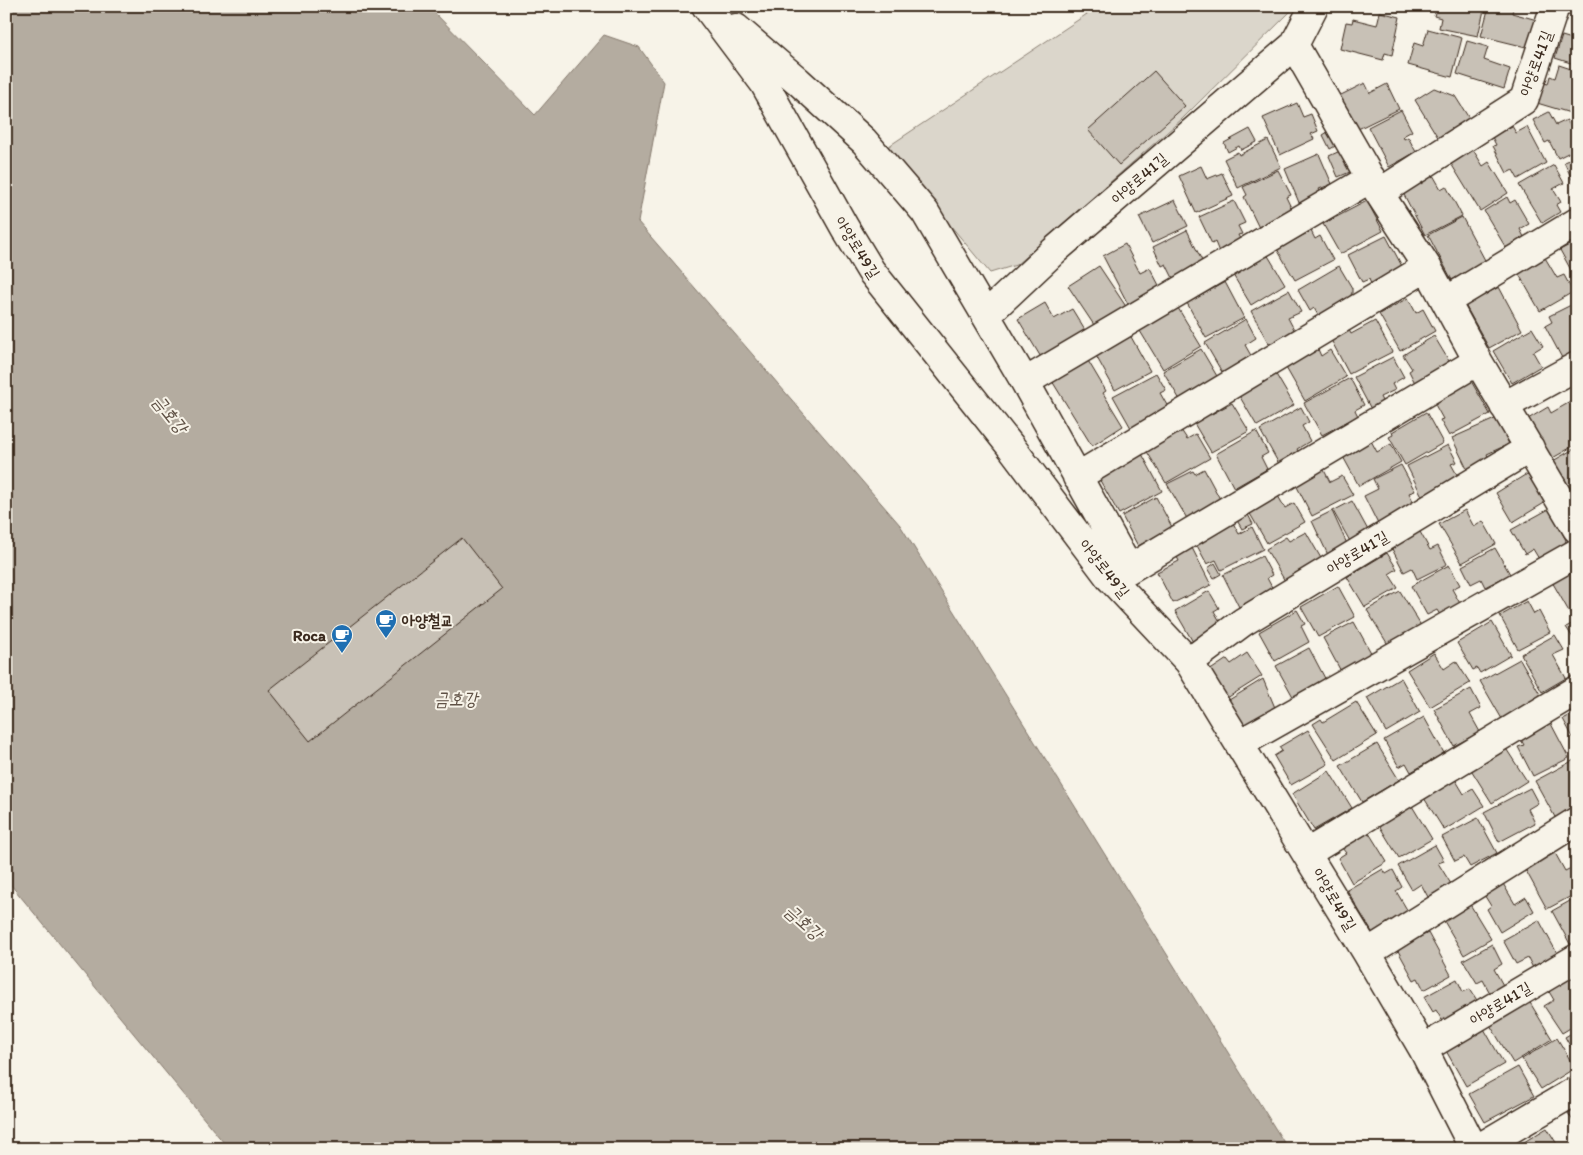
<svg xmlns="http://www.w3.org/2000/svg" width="1583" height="1155" viewBox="0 0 1583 1155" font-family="Itim,'Poor Story',sans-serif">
<rect width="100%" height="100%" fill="#f7f3e8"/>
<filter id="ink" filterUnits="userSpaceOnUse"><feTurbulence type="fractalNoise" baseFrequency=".02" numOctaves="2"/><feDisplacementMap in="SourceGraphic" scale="10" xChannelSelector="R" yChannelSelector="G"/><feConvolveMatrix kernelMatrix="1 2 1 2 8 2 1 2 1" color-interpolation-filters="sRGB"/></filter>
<g filter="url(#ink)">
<path fill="#dbd6cb" stroke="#8b8074" d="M1099,6H1296L1182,119L1016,265L990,273L886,148Z"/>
<path fill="#b4aca0" stroke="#84786c" d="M6,6H428L535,115L604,35L639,47L664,82L638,222L900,525L1288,1149H229L6,879Z"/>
<path fill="#c8c1b6" stroke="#3b2a1e" d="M1437,6H1485L1478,36L1439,28L1441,18L1434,16Z
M1489,6H1501L1513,9L1512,13L1537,20L1530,48L1481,36Z
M1571,6H1577V17L1568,15Z
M1380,12L1400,17L1392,55L1385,53L1383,60L1340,49L1346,22L1352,23L1353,19L1377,25Z
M1428,29L1462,38L1452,77L1408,65L1414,43L1423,46Z
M1574,33L1577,34V65L1555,58L1562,36L1572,39Z
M1467,41L1488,47L1484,60L1510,69L1504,89L1457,74Z
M1559,65L1577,71V115L1537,103L1544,83L1548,84L1550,76L1555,78Z
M1154,71L1185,106L1119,165L1088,130Z
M1365,83L1370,93L1387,84L1399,109L1356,130L1339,96Z
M1434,88L1455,96L1472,123L1439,139L1415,100Z
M1297,103L1303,117L1311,114L1318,131L1311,134L1314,139L1280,155L1263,118Z
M1401,110L1412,131L1403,136L1404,139L1408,137L1416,152L1389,167L1368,127Z
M1549,112L1556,125L1567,120L1577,140V144L1572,146L1574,150L1558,158L1549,141L1545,143L1533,120Z
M1512,126L1516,133L1527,127L1546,163L1518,179L1513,170L1507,173L1493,146L1496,145L1492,137Z
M1250,129L1257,142L1241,150L1239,146L1228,152L1224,143Z
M1331,130L1339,144L1330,149L1323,135Z
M1268,140L1281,167L1238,188L1224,159L1238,152L1239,155Z
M1472,148L1483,166L1489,162L1508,193L1480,211L1450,162Z
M1340,151L1350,172L1338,177L1329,156Z
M1319,154L1332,184L1319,189L1322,195L1300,205L1285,169Z
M1577,156V190L1564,162Z
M1554,165L1564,183L1553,189L1561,202L1556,205L1560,212L1542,223L1519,185Z
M1201,166L1207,179L1222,173L1233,196L1196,213L1179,176Z
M1278,170L1291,195L1286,197L1295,216L1261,232L1244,197L1247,195L1243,187Z
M1433,175L1441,189L1446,186L1462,216L1425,235L1402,191Z
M1507,197L1510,203L1515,200L1529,224L1520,229L1524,237L1506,248L1484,211Z
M1175,200L1188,226L1152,243L1139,217Z
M1234,201L1245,223L1238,226L1242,234L1238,235L1241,241L1219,252L1215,242L1212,244L1199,217Z
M1367,201L1383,231L1340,254L1323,224Z
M1462,217L1486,262L1452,280L1428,235Z
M1187,230L1204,265L1174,280L1166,264L1162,266L1153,247Z
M1311,231L1315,239L1320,236L1333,260L1295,280L1277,249Z
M1386,236L1403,268L1371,284L1369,279L1362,282L1348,255Z
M1577,241V281L1560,250Z
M1125,244L1140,273L1150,268L1162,291L1130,308L1103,256Z
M1267,254L1285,284L1251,305L1233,275Z
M1544,256L1557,278L1564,275L1573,292L1540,311L1517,271Z
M1099,266L1127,308L1096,328L1068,286Z
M1339,266L1352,288V293L1349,299L1319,317L1314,308L1310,311L1298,290Z
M1225,282L1244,318L1206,338L1187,303Z
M1499,287L1522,330L1489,348L1465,305Z
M1289,290L1301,312L1288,318L1297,335L1271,348L1251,311Z
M1408,298L1416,313L1423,309L1435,331L1400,351L1379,314Z
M1045,303L1054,319L1072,309L1086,332L1042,359L1018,319Z
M1575,303L1577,305V355L1570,358L1568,355L1562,358L1545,326L1552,322L1549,316Z
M1178,308L1201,346L1163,369L1140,331Z
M1246,319L1256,338L1245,345L1253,359L1226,379L1205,343Z
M1375,321L1392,352L1349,374L1330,338L1348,328L1351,334Z
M1532,328L1543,346L1533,352L1541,366L1512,383L1493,351Z
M1130,335L1150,371L1115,390L1095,354Z
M1434,336L1452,366L1415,383L1409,371L1412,369L1403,355Z
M1317,347L1321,356L1330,350L1346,377L1305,401L1285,366Z
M1201,349L1221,383L1183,405L1163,371Z
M1393,357L1404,377L1392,384L1395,390L1380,397L1384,405L1372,411L1354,377Z
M1087,359L1106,391L1103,393L1123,426L1092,446L1052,381Z
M1274,371L1294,405L1257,426L1237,392Z
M1156,373L1166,390L1160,393L1172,414L1135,435L1113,396Z
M1350,378L1364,405L1355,410L1358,416L1322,435L1304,403Z
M1471,381L1490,414L1449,436L1440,420L1443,419L1433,401Z
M1577,398V444L1551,459L1528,419L1548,407L1551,413Z
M1232,403L1249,431L1211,452L1192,420L1208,411L1210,415Z
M1301,407L1309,422L1302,426L1310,441L1297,449L1299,453L1279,464L1260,430Z
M1426,412L1443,443L1405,465L1389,437L1393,435L1392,432Z
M1497,418L1509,444L1487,454L1489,459L1467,469L1452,438Z
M1181,430L1187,439L1196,434L1210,458L1166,483L1146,450Z
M1256,431L1268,453L1261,457L1267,469L1234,488L1216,454Z
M1369,437L1377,452L1391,444L1401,462L1359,486L1341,453Z
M1448,445L1457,462L1451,464L1460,480L1423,498L1407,466Z
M1577,447V484L1570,488L1553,461Z
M1142,454L1162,491L1119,514L1098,477Z
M1401,465L1415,491L1409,493L1415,505L1378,524L1364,496L1378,489L1373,479Z
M1322,466L1330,482L1342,476L1353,495L1312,516L1294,481Z
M1204,469L1220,499L1203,508L1206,513L1189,522L1167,484L1193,471L1195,474Z
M1525,475L1531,476L1546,502L1513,522L1496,493Z
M1278,496L1285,508L1294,503L1305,522L1267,543L1249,512Z
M1156,497L1172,527L1138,546L1122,516Z
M1352,501L1369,532L1351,543L1333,511Z
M1549,509L1566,540L1565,544L1539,559L1533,549L1525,554L1511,530Z
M1465,510L1474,527L1483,521L1496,544L1462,563L1439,524Z
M1246,511L1253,524L1242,529L1235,517Z
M1332,511L1348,546L1328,555L1312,521Z
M1232,521L1239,534L1252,527L1263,549L1221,570L1216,560L1207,564L1194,540Z
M1419,530L1430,550L1438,546L1447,564L1417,579L1412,568L1404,572L1390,545Z
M1306,532L1322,560L1285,581L1266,549L1286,537L1289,541Z
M462,538L502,589L310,741L269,690Z
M1190,544L1211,585L1173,603L1157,572L1179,561L1174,551Z
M1495,548L1510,574L1485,587L1481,579L1471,584L1462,566Z
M1387,553L1397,569L1389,574L1398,588L1365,607L1347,577Z
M1262,556L1272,575L1267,578L1275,593L1241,611L1223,575Z
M1215,563L1221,574L1214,578L1208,568Z
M1449,565L1460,585L1452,589L1462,607L1442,618L1437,610L1427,615L1411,586Z
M1569,570L1577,571V612L1571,615L1551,580Z
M1338,586L1355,617L1318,637L1301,607Z
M1209,591L1219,608L1214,611L1222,625L1193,642L1175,611Z
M1400,591L1423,629L1390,648L1367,610Z
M1527,601L1534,614L1539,611L1550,632L1518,649L1500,616Z
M1297,610L1305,624L1301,626L1309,642L1275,661L1259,632Z
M1577,621V644L1566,627Z
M1354,622L1374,658L1343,675L1323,638Z
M1492,622L1511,655L1480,673L1477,668L1473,670L1457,643Z
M1555,635L1564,650L1553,655L1566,678L1542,692L1521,654Z
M1309,648L1328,684L1296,702L1276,666Z
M1247,653L1262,676L1227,698L1209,671L1227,659L1231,664Z
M1434,653L1444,669L1456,661L1470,683L1430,707L1407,670Z
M1520,659L1541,696L1502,719L1480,681Z
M1401,678L1420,712L1386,732L1367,698Z
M1263,679L1276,710L1244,728L1229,700Z
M1471,689L1481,708L1470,714L1480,732L1454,746L1434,709Z
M1356,702L1377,735L1336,760L1313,724L1321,719L1323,722Z
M1577,708V745L1563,719L1573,714L1572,710Z
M1424,717L1444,753L1411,772L1406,763L1399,767L1384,740Z
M1549,720L1569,758L1533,776L1518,747L1524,745L1519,736Z
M1308,730L1328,764L1291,785L1274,756L1282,751L1279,747Z
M1377,744L1399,780L1362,802L1340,766Z
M1505,747L1527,781L1492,803L1470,768Z
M1574,760L1577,766V808L1556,819L1535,781Z
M1329,771L1352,808L1314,830L1292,794Z
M1455,779L1464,794L1473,789L1484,806L1444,830L1424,798Z
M1530,788L1538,803L1528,809L1535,823L1499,842L1484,812Z
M1409,801L1432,839L1399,858L1377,822Z
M1478,818L1497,853L1470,867L1464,857L1455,861L1442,837Z
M1369,833L1387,862L1352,883L1338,858L1346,853L1342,848Z
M1435,845L1444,861L1438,863L1451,884L1428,897L1421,884L1412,890L1398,866Z
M1555,853L1565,871L1573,867L1577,873V893L1547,909L1525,869Z
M1383,869L1386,874L1393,870L1402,887L1396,891L1409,913L1373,934L1347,890Z
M1502,882L1515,904L1526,897L1534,911L1500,932L1487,909L1491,906L1483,893Z
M1577,897V941L1570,944L1552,911Z
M1468,901L1491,939L1464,955L1441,916Z
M1539,920L1558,955L1533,968L1528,958L1516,964L1503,940Z
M1428,933L1451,975L1424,990L1418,978L1414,980L1397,949Z
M1492,944L1502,964L1494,969L1504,987L1491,995L1483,980L1477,983L1463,960Z
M1577,972V1024L1562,1033L1544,1006L1554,1000L1548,990Z
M1457,979L1463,992L1470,989L1478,1002L1443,1022L1436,1010L1433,1012L1424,997Z
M1529,1001L1552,1039L1513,1063L1490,1025Z
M1483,1027L1504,1064L1466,1086L1445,1049Z
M1577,1030V1058L1565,1037Z
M1557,1038L1575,1068L1541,1089L1522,1059Z
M1518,1067L1534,1096L1485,1122L1469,1094Z
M1577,1108V1127L1568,1113Z
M1547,1128L1560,1149H1518L1519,1145Z"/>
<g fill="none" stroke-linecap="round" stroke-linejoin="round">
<g stroke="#3b2a1e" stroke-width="31">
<path id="minor" d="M706,6L764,83L845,228L871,271L1012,448L1110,578L1189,662L1367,953L1423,1049L1474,1149
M736,28L798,81L864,141L925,212L1025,382L1129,569L1110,578
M1294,45L1379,193L1427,267L1478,361L1577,529
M1379,193L1524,100L1555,6
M1446,301L1577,222
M986,315L1054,251L1294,45L1314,6
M1025,382L1371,178
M1504,406L1577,366
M1077,477L1427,267
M1129,569L1478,361
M1189,662L1243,622L1530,448
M1239,744L1577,553
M1307,853L1577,690
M1367,953L1577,821
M1423,1049L1577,958
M1477,1149L1577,1090"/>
</g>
<use href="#minor" stroke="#f7f3e8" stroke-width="28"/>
</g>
</g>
<defs>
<g id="cafe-pin" transform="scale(1.125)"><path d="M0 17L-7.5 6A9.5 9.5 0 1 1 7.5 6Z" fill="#1f6fb2" stroke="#f7f3e8"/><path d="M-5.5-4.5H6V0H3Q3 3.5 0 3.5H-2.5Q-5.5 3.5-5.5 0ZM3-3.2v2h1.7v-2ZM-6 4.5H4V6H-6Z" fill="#fff"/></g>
</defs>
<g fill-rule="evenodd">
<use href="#cafe-pin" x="386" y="620"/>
<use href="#cafe-pin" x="342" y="635"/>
</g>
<g text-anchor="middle" stroke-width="4" stroke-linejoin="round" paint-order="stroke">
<g font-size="16" fill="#3b2a1e" stroke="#f7f3e8">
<text transform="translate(1535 63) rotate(-70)" y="6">아양로41길</text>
<text transform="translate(1139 178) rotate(-41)" y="6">아양로41길</text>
<text transform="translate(858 247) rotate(58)" y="6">아양로49길</text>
<text transform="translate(1357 552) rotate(-31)" y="6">아양로41길</text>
<text transform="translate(1105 568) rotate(51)" y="6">아양로49길</text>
<text transform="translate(1335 899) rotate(59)" y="6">아양로49길</text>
<text transform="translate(1500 1003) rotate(-31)" y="6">아양로41길</text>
</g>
<g font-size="16" font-weight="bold" fill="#3b2a1e" stroke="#f7f3e8" text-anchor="start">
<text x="402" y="626">아양철교</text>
<text x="326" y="641" text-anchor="end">Roca</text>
</g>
<g font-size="18" font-style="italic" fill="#5f5145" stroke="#f7f3e8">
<text transform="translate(170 414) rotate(51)" y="6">금호강</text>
<text x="456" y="705">금호강</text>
<text transform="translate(804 922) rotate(42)" y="6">금호강</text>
</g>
</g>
<rect width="1583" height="1155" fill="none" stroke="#f7f3e8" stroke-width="25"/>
<rect x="12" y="12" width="1558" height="1130" fill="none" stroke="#3b2a1e" stroke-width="2" filter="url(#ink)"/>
</svg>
